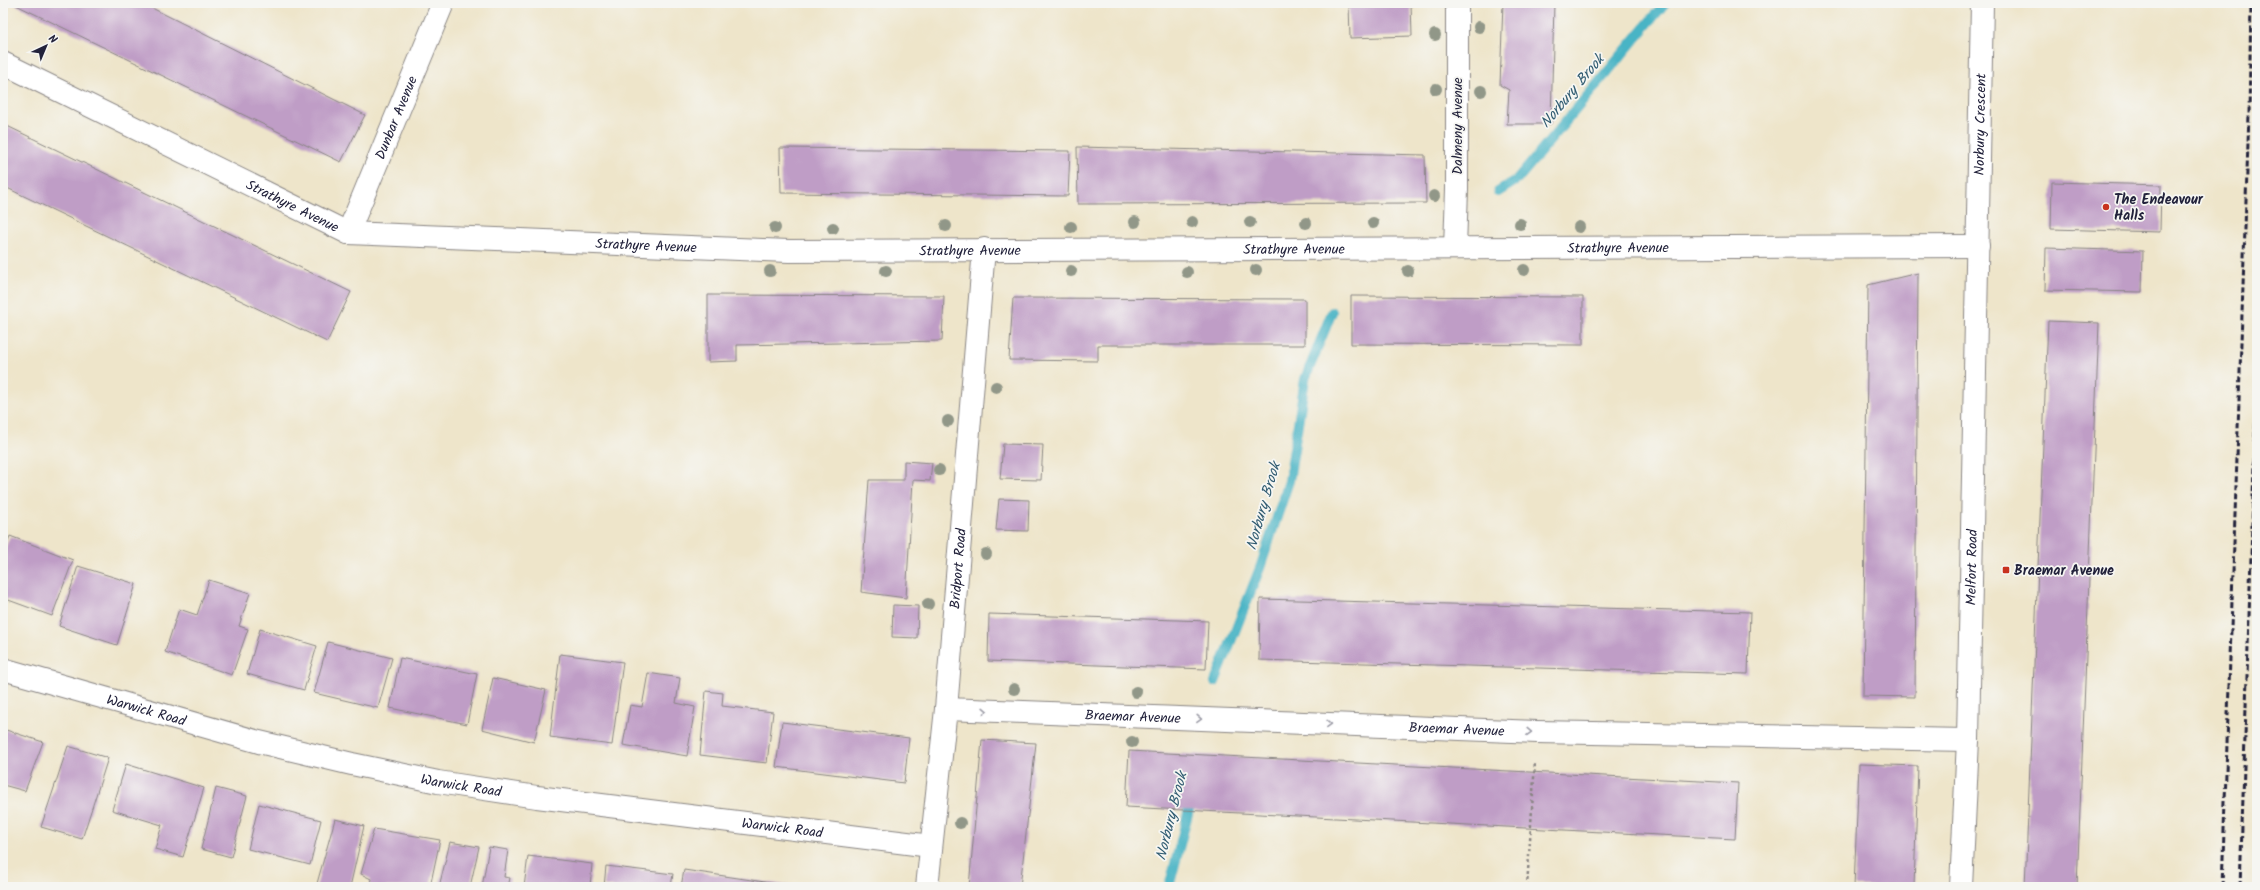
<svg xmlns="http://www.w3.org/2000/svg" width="2260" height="890" viewBox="0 0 2260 890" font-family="Kalam,sans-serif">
<rect width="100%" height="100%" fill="#f6f6f2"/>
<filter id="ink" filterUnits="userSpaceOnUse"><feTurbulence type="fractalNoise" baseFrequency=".025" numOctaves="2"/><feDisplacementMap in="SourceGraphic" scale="8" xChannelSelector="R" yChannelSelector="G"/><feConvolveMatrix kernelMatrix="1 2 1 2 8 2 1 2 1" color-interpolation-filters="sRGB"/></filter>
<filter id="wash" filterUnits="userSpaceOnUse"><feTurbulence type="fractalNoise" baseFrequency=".012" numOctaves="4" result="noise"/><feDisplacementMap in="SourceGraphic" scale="16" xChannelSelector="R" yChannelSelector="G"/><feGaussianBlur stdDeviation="0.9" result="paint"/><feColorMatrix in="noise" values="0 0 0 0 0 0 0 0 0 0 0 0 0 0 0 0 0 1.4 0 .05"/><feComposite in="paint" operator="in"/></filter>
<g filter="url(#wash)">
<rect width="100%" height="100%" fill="#eee5ca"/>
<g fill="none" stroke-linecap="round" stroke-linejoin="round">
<path stroke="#48b4c5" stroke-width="10" d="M1498,192L1517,180L1665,3
M1215,682L1260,568L1289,481L1305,379L1332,312
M1169,887L1192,798"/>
</g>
<g id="blocks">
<path fill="#bf9dc6" d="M12,3H142L365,115L341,162Z
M1349,3H1411L1412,36L1350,38Z
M1503,3H1554L1551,124H1507L1509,90L1500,85Z
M3,124L351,292L327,342L3,186Z
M1077,147L1425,155L1426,203L1078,204Z
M780,148L1070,151L1068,196L781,193Z
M2052,182L2161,185L2160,232L2051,229Z
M2046,248L2143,251L2142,292L2045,290Z
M1918,273L1915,697L1863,696L1868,285Z
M708,295L944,296L942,341L737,345V361L708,362Z
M1351,296L1583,297V345L1351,344Z
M1013,298L1305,299V345H1098V361L1009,360Z
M2048,321L2099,323L2077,887H2025Z
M1003,444L1043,445L1041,480L1000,479Z
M904,461L932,463L930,481L913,480L906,598L861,592L869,480H904Z
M999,499L1029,500L1028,531L996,530Z
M10,536L73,560L52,616L3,598V554Z
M78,566L136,584L117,645L59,626Z
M209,580L250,593L239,626L248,629L232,675L165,652L179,609L197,615Z
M1260,599L1750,612L1748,674L1259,660Z
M893,605L918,606L917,638L892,637Z
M989,614L1208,621L1206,669L988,661Z
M260,629L317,646L304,690L247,674Z
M328,642L392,658L378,708L314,693Z
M560,654L623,662L612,745L550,737Z
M400,658L477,674L467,724L390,708Z
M648,673L680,678L676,703L695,707L687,756L623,745L630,705L642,707Z
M493,678L546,690L534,742L482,729Z
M706,691L723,693L722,706L773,712L767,763L700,755Z
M782,722L909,738L904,783L776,767Z
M3,729L43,742L25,791L3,785Z
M982,740L1036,743L1020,887H969Z
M68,746L108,758L82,839L41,827Z
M1129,751L1738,783L1735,839L1126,807Z
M126,764L204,788L183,857L155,849L162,825L112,810Z
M1859,764L1918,766L1914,887H1854Z
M216,788L247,796L231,857L201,849Z
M259,804L321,820L310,865L248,849Z
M335,819L364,826L350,887H316Z
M374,829L440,840L430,887H369L371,879L361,874Z
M450,842L479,847L470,887H439Z
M489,847L508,850L504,877L510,878L508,887H482Z
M528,856L592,864L590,887H524Z
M606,866L673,874L671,887H604Z
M684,870L792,886V887H681Z"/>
</g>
</g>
<g filter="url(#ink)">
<use href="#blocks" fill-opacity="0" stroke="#888482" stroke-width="1"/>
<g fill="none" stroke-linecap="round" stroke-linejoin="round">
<g stroke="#888482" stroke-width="24">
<g id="minor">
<path id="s1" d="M3,63L348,233L789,251L1978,246"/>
<path id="s2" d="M348,233L443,3"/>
<path d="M1455,248L1457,189V3"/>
<path id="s3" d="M3,669L259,742L352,764L438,782L537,797L931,846"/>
<path id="s4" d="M946,709L1537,732L1968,740"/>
<path id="s5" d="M927,887L946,709L984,249"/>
<path id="s6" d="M1961,887L1968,740L1982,3"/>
</g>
</g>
<path stroke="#888482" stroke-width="2.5" stroke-dasharray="3 3" stroke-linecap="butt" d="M1527,887L1535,762"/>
<use href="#minor" stroke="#fff" stroke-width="22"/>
<path stroke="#22223b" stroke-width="3" stroke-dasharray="6 3" stroke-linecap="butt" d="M2222,887L2249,114L2251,3
M2240,887L2257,376"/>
</g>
<g fill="#919788">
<circle cx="1479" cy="27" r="6"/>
<circle cx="1435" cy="35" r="6"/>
<circle cx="1436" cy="89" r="6"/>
<circle cx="1481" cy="91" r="6"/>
<circle cx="1434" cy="196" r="6"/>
<circle cx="1135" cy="222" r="6"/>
<circle cx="1192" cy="222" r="6"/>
<circle cx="1250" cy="222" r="6"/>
<circle cx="1306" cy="223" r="6"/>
<circle cx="1373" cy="223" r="6"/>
<circle cx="1520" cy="224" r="6"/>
<circle cx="946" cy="226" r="6"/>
<circle cx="1071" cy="227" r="6"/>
<circle cx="1579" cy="227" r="6"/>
<circle cx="775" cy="228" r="6"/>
<circle cx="833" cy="228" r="6"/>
<circle cx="1256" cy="270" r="6"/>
<circle cx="1524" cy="270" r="6"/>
<circle cx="770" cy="271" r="6"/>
<circle cx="886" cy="271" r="6"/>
<circle cx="1071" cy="271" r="6"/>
<circle cx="1408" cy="271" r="6"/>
<circle cx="1187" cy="272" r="6"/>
<circle cx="996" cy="387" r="6"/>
<circle cx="948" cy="421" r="6"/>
<circle cx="939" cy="470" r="6"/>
<circle cx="986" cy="554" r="6"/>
<circle cx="928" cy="604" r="6"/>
<circle cx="1014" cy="689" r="6"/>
<circle cx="1136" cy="692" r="6"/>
<circle cx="1132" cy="742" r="6"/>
<circle cx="960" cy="823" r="6"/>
</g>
<defs><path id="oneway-chevron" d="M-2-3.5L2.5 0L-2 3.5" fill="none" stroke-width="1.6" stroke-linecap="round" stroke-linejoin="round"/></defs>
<g stroke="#9c9ca7">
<use href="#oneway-chevron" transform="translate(985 711) rotate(2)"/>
<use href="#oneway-chevron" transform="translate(1199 719) rotate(2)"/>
<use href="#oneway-chevron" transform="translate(1329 724) rotate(2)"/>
<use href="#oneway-chevron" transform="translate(1529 732) rotate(2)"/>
</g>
</g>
<g fill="#c8321e" stroke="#f6f6f2" stroke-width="1.5">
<circle cx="2106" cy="207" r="4"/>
<rect x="2002" y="566" width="8" height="8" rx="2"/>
</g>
<g text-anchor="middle" stroke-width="3.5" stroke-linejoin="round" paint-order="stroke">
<g font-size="14" fill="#22223b" stroke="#f6f6f2">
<text dy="5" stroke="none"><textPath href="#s2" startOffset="125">Dunbar Avenue</textPath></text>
<text dy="5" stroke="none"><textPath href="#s6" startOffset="763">Norbury Crescent</textPath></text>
<text transform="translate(1457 126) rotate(-90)" y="5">Dalmeny Avenue</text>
<text dy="5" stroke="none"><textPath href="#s1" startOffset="323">Strathyre Avenue</textPath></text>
<text dy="5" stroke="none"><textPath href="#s1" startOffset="683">Strathyre Avenue</textPath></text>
<text dy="5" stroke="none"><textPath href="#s1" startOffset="1655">Strathyre Avenue</textPath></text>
<text dy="5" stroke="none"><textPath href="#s1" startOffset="1331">Strathyre Avenue</textPath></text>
<text dy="5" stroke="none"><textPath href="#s1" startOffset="1007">Strathyre Avenue</textPath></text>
<text dy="5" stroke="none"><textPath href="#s6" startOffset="320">Melfort Road</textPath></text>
<text dy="5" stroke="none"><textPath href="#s5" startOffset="320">Bridport Road</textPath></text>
<text dy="5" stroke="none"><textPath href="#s3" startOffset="149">Warwick Road</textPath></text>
<text dy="5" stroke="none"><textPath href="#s4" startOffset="187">Braemar Avenue</textPath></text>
<text dy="5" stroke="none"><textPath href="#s4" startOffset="511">Braemar Avenue</textPath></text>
<text dy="5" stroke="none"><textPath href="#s3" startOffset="473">Warwick Road</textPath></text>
<text dy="5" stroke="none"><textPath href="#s3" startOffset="797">Warwick Road</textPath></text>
</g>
<g font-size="14" font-weight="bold" fill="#22223b" stroke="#f6f6f2" text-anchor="start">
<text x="2114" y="204">The Endeavour<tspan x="2114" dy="16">Halls</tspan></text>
<text x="2014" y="575">Braemar Avenue</text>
</g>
<g font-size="15" font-style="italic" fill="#315c72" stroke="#f6f6f2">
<text transform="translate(1572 91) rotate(-50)" y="5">Norbury Brook</text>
<text transform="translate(1263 506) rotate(-74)" y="5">Norbury Brook</text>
<text transform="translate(1171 816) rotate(-76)" y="5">Norbury Brook</text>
</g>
</g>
<rect width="2260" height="890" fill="none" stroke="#f6f6f2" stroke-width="16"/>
<g transform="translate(46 46) rotate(44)" stroke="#f6f6f2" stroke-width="3" paint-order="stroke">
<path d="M0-3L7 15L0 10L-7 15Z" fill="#22223b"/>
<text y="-6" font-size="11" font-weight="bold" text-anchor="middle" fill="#22223b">N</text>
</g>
</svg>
